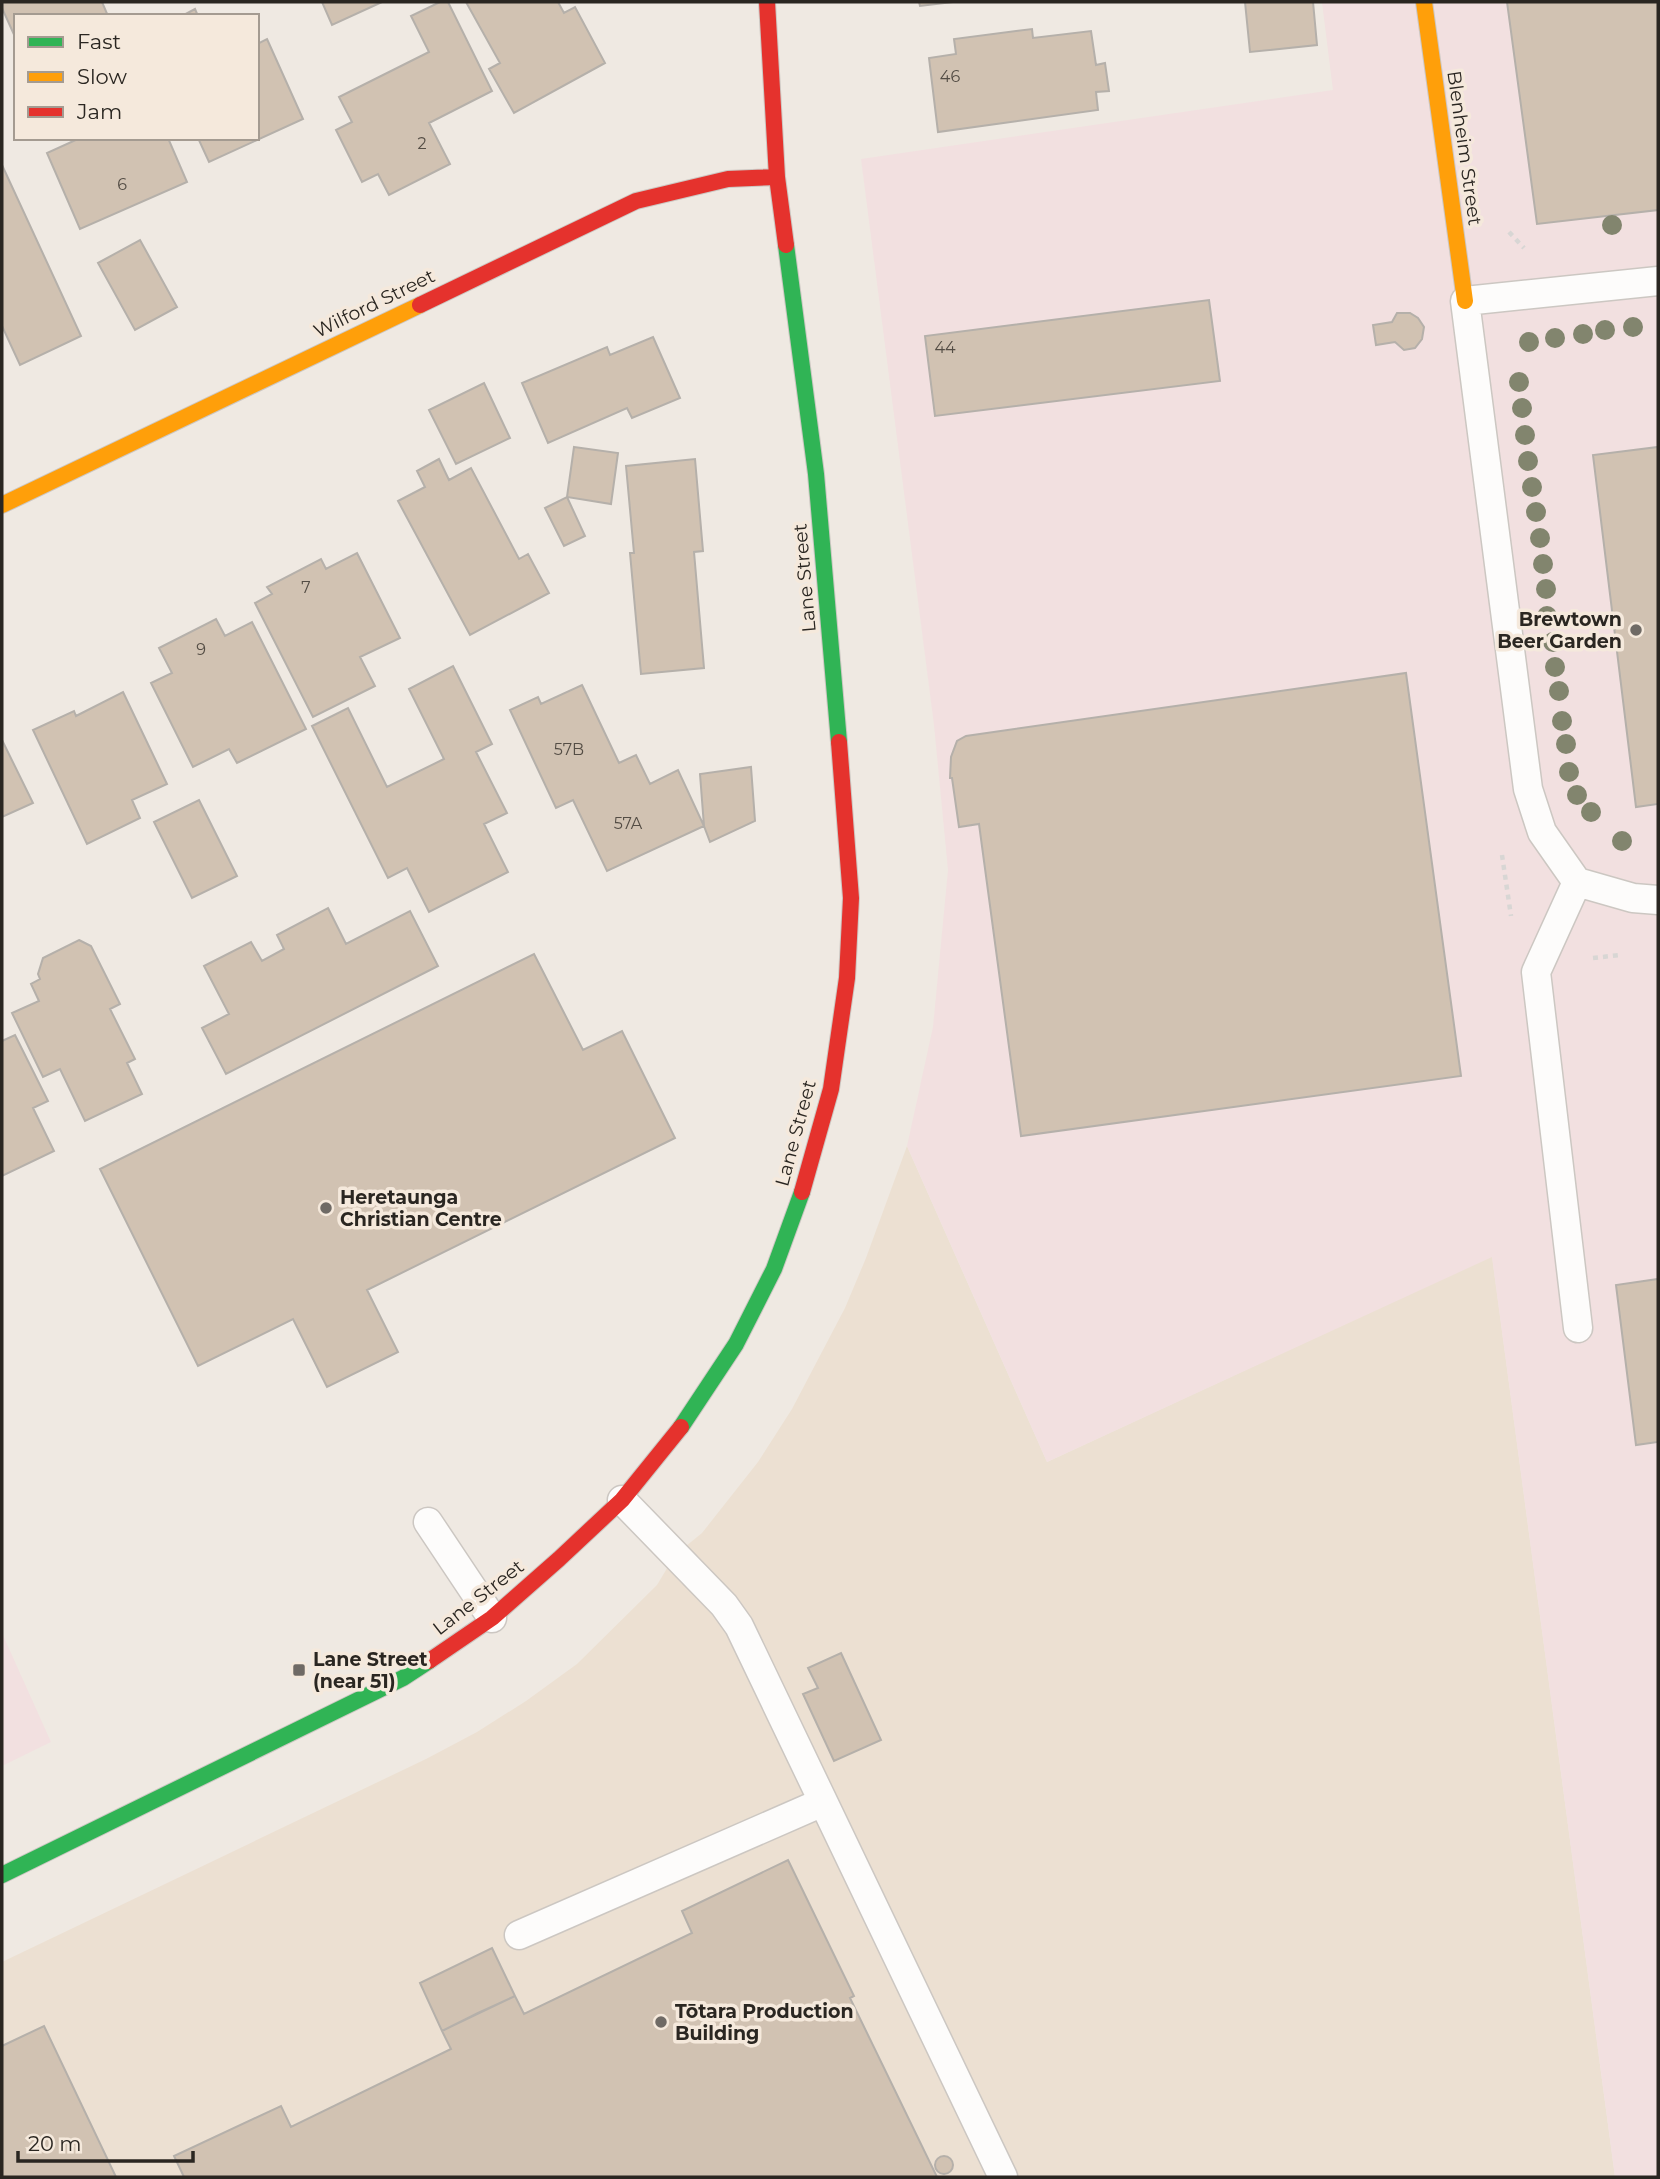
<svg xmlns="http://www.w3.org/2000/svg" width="1660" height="2179" viewBox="0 0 1660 2179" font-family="Montserrat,sans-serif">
<rect width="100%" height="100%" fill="#efe9e2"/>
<path fill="#ece0d2" d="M907,1146L1047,1462L1492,1256L1615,2177H2V1962L426,1759L477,1732L526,1701L577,1664L657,1585L675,1555L702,1533L758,1462L792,1409L845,1308L866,1258Z"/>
<path fill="#f2e0e0" d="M1322,2H1658V2177H1615L1492,1257L1047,1462L907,1146L933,1027L948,870L934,725L861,159L1333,90Z
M2,1633L51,1742L2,1766Z"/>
<path fill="#d1c2b2" stroke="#b5b0aa" stroke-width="2" d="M2,2H102L108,16H16V39L2,8Z
M322,2H382L332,25Z
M440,2H448L492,91L429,123L450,164L389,195L378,174L362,182L336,130L352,122L339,97L429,52L411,16Z
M466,2H558L564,13L575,7L605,63L514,113L489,69L500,63Z
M919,2H953L920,6Z
M1245,2H1313L1317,45L1250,52Z
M1507,2H1658V210L1537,224Z
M195,9L198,16H182Z
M1032,29L1033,38L1091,31L1096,65L1105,63L1109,91L1096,92L1098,110L938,132L929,58L956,54L954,39Z
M267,39L303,119L209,162L198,138H257V44Z
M80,138H168L187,182L80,229L47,153Z
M2,165L81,336L20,365L2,326Z
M140,240L177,307L135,330L98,263Z
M1209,300L1220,381L935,416L925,336Z
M1397,313H1410L1418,318L1424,327L1422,339L1415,348L1404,350L1395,342L1376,345L1373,325L1392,322Z
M653,337L680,398L632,418L627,408L548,443L522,383L607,347L610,355Z
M484,383L510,438L456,464L429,410Z
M574,447L618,453L611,504L567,497Z
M1658,447V804L1636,807L1593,455Z
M439,459L449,480L471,468L519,559L528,554L549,593L470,635L398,501L425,487L417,471Z
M695,459L703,551L694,552L704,668L641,674L630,553H634L626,466Z
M567,497L585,536L564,546L545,508Z
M357,553L400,638L360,657L375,686L313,717L255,603L272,594L267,587L321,559L326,569Z
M216,619L225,636L252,622L306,729L237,763L229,749L193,767L151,683L172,673L159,648Z
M453,666L492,744L476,752L507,813L484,824L508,872L429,912L407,868L388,878L312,726L348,708L387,787L444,759L409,689Z
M1406,673L1461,1076L1021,1136L979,824L959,827L952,778H950L951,757L957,741L966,736Z
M582,685L619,763L636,755L650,784L678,770L704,826L607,871L573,800L556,808L510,710L538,697L541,704Z
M123,692L167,784L132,800L140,818L87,844L33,730L74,711L76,716Z
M2,740L33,803L2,817Z
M751,767L755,821L710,842L704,826L700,774Z
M199,800L237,876L192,898L154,822Z
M328,908L346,944L410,911L438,966L226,1074L202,1028L229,1014L204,966L251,942L262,961L284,949L277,935Z
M79,940L91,946L120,1004L110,1009L135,1059L127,1063L142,1094L85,1121L60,1069L43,1077L12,1013L39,1001L31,984L40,979L38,974L43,958Z
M534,954L583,1050L622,1031L675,1138L367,1290L398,1352L327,1387L293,1319L198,1366L100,1169Z
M15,1035L48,1101L33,1108L54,1151L2,1176V1041Z
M1658,1279V1442L1636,1445L1616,1285Z
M841,1653L881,1740L834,1761L803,1694L818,1688L808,1668Z
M788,1860L854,1996L850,1998L937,2177H184L174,2156L281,2106L291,2127L451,2049L442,2031L478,2013L515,1996L524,2014L692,1933L682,1911Z
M492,1948L515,1996L442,2031L420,1983Z
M44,2026L116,2177H2V2046Z
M935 2165a9 9 0 1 1 18 0a9 9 0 1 1-18 0Z"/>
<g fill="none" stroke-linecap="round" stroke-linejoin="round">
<g stroke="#ccc7c2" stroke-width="31">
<path id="lane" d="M1577,882L1633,898L1658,900
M1578,1328L1536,972L1577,882L1542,832L1528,789L1465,301L1658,281
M622,1500L724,1605L739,1626L1003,2177
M428,1522L492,1618
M519,1935L823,1802"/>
</g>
<g stroke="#ccc7c2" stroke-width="18">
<path id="fast" d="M786,245L816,474L839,742
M681,1427L736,1344L774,1269L802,1192
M2,1875L403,1678L429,1661"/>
</g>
<g stroke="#ccc7c2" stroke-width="18">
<path id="slow" d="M1424,2L1465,301
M2,505L420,305"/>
</g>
<g stroke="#ccc7c2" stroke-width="18">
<path id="jam" d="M767,2L777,177L786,245
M420,305L636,201L728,179L777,177
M802,1192L831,1089L847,978L851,898L839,742
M429,1661L492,1618L559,1559L622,1500L681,1427"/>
</g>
<path stroke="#d8d6d4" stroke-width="4.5" stroke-dasharray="5 5" stroke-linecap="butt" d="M1509,232L1524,248
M1502,855L1511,916
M1593,958L1620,955"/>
<use href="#lane" stroke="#fdfcfb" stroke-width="28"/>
<use href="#fast" stroke="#30b455" stroke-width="16"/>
<use href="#slow" stroke="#ff9f0a" stroke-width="16"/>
<use href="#jam" stroke="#e5322d" stroke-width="16"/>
</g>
<g fill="#82856e">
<circle cx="1612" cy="225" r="10"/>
<circle cx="1633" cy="327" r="10"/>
<circle cx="1605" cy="330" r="10"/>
<circle cx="1583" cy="334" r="10"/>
<circle cx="1555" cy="338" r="10"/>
<circle cx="1529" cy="342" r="10"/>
<circle cx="1519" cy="382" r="10"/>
<circle cx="1522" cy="408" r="10"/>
<circle cx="1525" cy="435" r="10"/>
<circle cx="1528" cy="461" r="10"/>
<circle cx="1532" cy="487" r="10"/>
<circle cx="1536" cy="512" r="10"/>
<circle cx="1540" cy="538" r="10"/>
<circle cx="1543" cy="564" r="10"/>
<circle cx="1546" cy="589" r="10"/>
<circle cx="1547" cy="616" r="10"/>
<circle cx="1553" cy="642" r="10"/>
<circle cx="1555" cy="667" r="10"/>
<circle cx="1559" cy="691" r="10"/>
<circle cx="1562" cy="721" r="10"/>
<circle cx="1566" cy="744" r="10"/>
<circle cx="1569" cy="772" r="10"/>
<circle cx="1577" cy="795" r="10"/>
<circle cx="1591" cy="812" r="10"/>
<circle cx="1622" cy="841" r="10"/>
</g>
<g fill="#6f6a65" stroke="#f5e9dc" stroke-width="2.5">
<circle cx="1636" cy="630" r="7"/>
<circle cx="326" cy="1208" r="7"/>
<rect x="292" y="1663" width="14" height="14" rx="3.5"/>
<circle cx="661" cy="2022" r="7"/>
</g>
<g text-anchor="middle" stroke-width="7" stroke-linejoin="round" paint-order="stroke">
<g font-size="16" fill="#544d45">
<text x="950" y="82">46</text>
<text x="422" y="149">2</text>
<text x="122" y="190">6</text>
<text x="945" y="353">44</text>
<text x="306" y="593">7</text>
<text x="201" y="655">9</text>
<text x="569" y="755">57B</text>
<text x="628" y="829">57A</text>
</g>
<g font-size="19" fill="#2a2621" stroke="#f5e9dc">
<text transform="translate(1465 148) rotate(82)" y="7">Blenheim Street</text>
<text transform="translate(374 303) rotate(-26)" y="7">Wilford Street</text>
<text transform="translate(804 578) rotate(-95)" y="7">Lane Street</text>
<text transform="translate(795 1133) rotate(-75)" y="7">Lane Street</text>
<text transform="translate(478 1597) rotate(-38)" y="7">Lane Street</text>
</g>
<g font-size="19" font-weight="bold" fill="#2a2621" stroke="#f5e9dc" text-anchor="start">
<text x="1622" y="626" text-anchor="end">Brewtown<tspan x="1622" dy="22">Beer Garden</tspan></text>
<text x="340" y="1204">Heretaunga<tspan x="340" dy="22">Christian Centre</tspan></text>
<text x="313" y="1666">Lane Street<tspan x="313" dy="22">(near 51)</tspan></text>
<text x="675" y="2018">Tōtara Production<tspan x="675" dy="22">Building</tspan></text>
</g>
</g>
<rect width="1660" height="2179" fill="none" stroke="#2a2621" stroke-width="7"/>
<rect x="14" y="14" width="245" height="126" fill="#f5e9dc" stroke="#a49b91" stroke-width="2"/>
<rect x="28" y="37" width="35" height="10" fill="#30b455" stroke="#a49b91" stroke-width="2"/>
<text x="77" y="49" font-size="21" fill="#2a2621">Fast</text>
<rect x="28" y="72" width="35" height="10" fill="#ff9f0a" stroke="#a49b91" stroke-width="2"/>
<text x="77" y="84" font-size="21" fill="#2a2621">Slow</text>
<rect x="28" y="107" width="35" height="10" fill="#e5322d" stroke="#a49b91" stroke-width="2"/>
<text x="77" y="119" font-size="21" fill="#2a2621">Jam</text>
<path d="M18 2151v10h175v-10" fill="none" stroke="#2a2621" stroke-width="3.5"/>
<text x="28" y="2151" font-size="21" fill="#2a2621" stroke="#f5e9dc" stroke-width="5" paint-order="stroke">20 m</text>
</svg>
